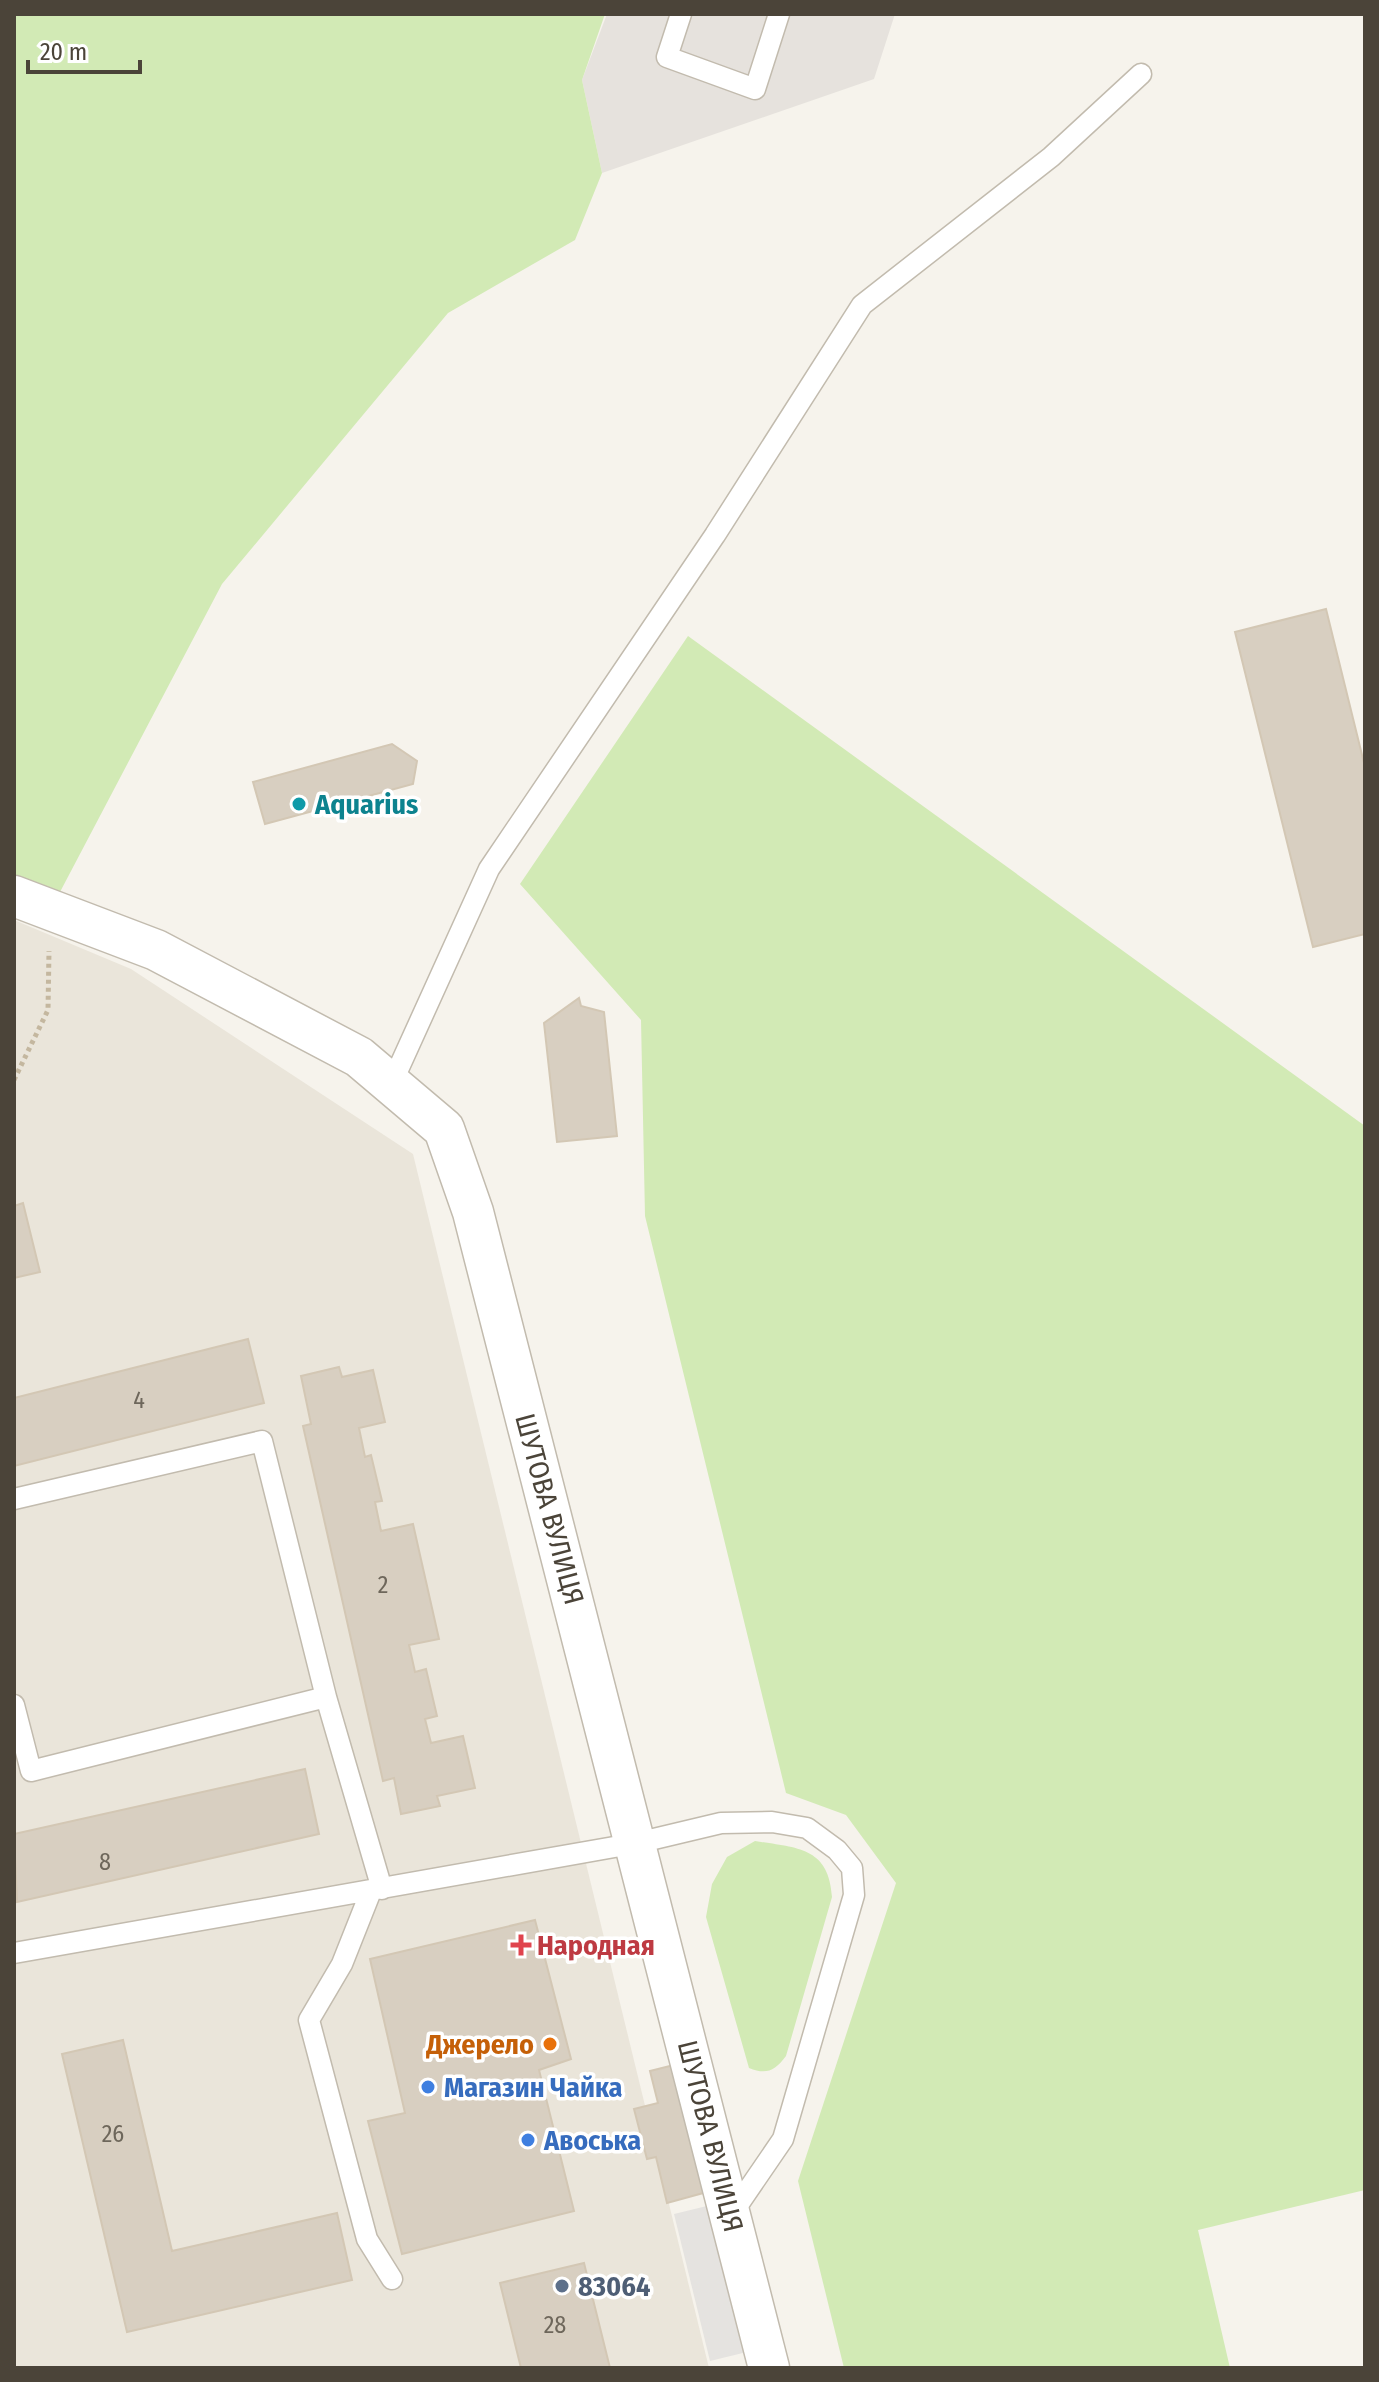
<svg xmlns="http://www.w3.org/2000/svg" width="1379" height="2382" viewBox="0 0 1379 2382" font-family="'Fira Sans Condensed',sans-serif">
<rect width="100%" height="100%" fill="#f6f3ec"/>
<path fill="#eae5da" d="M14,920L131,969L413,1154L709,2368H14Z"/>
<path fill="#e6e2dd" d="M607,14H895L874,79L602,173L582,80Z"/>
<path fill="#d2eab5" d="M14,14H605L582,80L602,173L575,240L448,313L222,584L50,911L14,896Z
M688,636L1365,1126V2190L1198,2230L1230,2368H844L798,2181L896,1883L846,1815L786,1793L645,1216L641,1020L520,884Z
M755,1841C797,1848 829,1847 832,1897L786,2056C775,2071 766,2075 749,2068L706,1917L712,1884L727,1857Z"/>
<path fill="#e5e3e0" d="M711,2205L747,2352L710,2361L674,2214Z"/>
<path fill="#d8cfc1" stroke="#d3c7b4" stroke-width="2" d="M1326,609L1365,767V934L1313,947L1235,632Z
M392,744L417,761L413,784L265,824L253,782Z
M579,998L581,1006L604,1012L617,1136L557,1142L544,1023Z
M23,1203L40,1272L14,1278V1206Z
M248,1339L264,1403L14,1466V1398Z
M339,1367L342,1377L373,1370L385,1422L359,1428L365,1457L371,1455L382,1501L375,1502L381,1531L413,1524L439,1639L409,1645L415,1672L426,1669L437,1716L425,1719L431,1743L463,1736L475,1788L437,1796L440,1806L401,1814L394,1778L383,1781L303,1426L311,1424L301,1376Z
M305,1769L319,1834L17,1902L14,1834Z
M535,1920L571,2059L539,2070L574,2211L402,2254L368,2121L405,2113L370,1959Z
M123,2040L172,2251L337,2213L352,2280L127,2332L62,2054Z
M674,2065L707,2192L667,2203L656,2157L647,2159L634,2109L658,2103L650,2071Z
M584,2263L610,2368H521L500,2283Z"/>
<g fill="none" stroke-linecap="round" stroke-linejoin="round">
<g stroke="#c2bbae" stroke-width="23">
<path id="service" d="M681,14L667,57L755,89L779,14
M391,1085L489,869L715,535L862,305L1051,157L1141,74
M14,1499L262,1441L326,1697L382,1889
M14,1705L31,1771L326,1697
M371,1891L342,1964L309,2020L367,2239L392,2279
M14,1953L637,1843L721,1823L772,1822L807,1828L837,1850L852,1868L854,1895L783,2139L731,2215"/>
</g>
<g stroke="#c2bbae" stroke-width="43">
<path id="minor" d="M14,896L156,950L359,1057L444,1129L473,1212L769,2368"/>
</g>
<path stroke="#c4b79f" stroke-width="5" stroke-dasharray="4 4" stroke-linecap="butt" d="M14,1080L48,1010L49,951"/>
<use href="#service" stroke="#fff" stroke-width="20"/>
<use href="#minor" stroke="#fff" stroke-width="40"/>
</g>
<circle fill="#0f9aa8" stroke="#fff" stroke-width="3" cx="299" cy="804" r="8"/>
<path fill="#e0444e" stroke="#fff" stroke-width="3" d="M517 1933h8v8h8v8h-8v8h-8v-8h-8v-8h8z"/>
<circle fill="#e8710a" stroke="#fff" stroke-width="3" cx="550" cy="2044" r="8"/>
<g fill="#3f7fe0" stroke="#fff" stroke-width="3">
<circle cx="428" cy="2087" r="8"/>
<circle cx="528" cy="2140" r="8"/>
</g>
<circle fill="#5c6f8a" stroke="#fff" stroke-width="3" cx="562" cy="2286" r="8"/>
<g text-anchor="middle" stroke-width="7" stroke-linejoin="round" paint-order="stroke">
<g font-size="24" fill="#6e675b">
<text x="139" y="1408">4</text>
<text x="383" y="1593">2</text>
<text x="105" y="1870">8</text>
<text x="113" y="2142">26</text>
<text x="555" y="2333">28</text>
</g>
<g font-size="28" font-weight="bold" fill="#0d838f" stroke="#fff" text-anchor="start">
<text x="315" y="814">Aquarius</text>
</g>
<g font-size="28" fill="#4b4439" stroke="#fff">
<text transform="translate(550 1509) rotate(75)" y="10">ШУТОВА ВУЛИЦЯ</text>
<text transform="translate(711 2136) rotate(76)" y="10">ШУТОВА ВУЛИЦЯ</text>
</g>
<g font-size="28" font-weight="bold" fill="#be3a42" stroke="#fff" text-anchor="start">
<text x="537" y="1955">Народная</text>
</g>
<g font-size="28" font-weight="bold" fill="#c56008" stroke="#fff" text-anchor="end">
<text x="534" y="2054">Джерело</text>
</g>
<g font-size="28" font-weight="bold" fill="#366cbe" stroke="#fff" text-anchor="start">
<text x="444" y="2097">Магазин Чайка</text>
<text x="544" y="2150">Авоська</text>
</g>
<g font-size="28" font-weight="bold" fill="#4e5e75" stroke="#fff" text-anchor="start">
<text x="578" y="2296">83064</text>
</g>
</g>
<rect width="1379" height="2382" fill="none" stroke="#4b4439" stroke-width="32"/>
<path d="M28 60v12h112v-12" fill="none" stroke="#4b4439" stroke-width="4"/>
<text x="40" y="60" font-size="24" fill="#4b4439" stroke="#ffffff" stroke-width="6" paint-order="stroke">20 m</text>
</svg>
